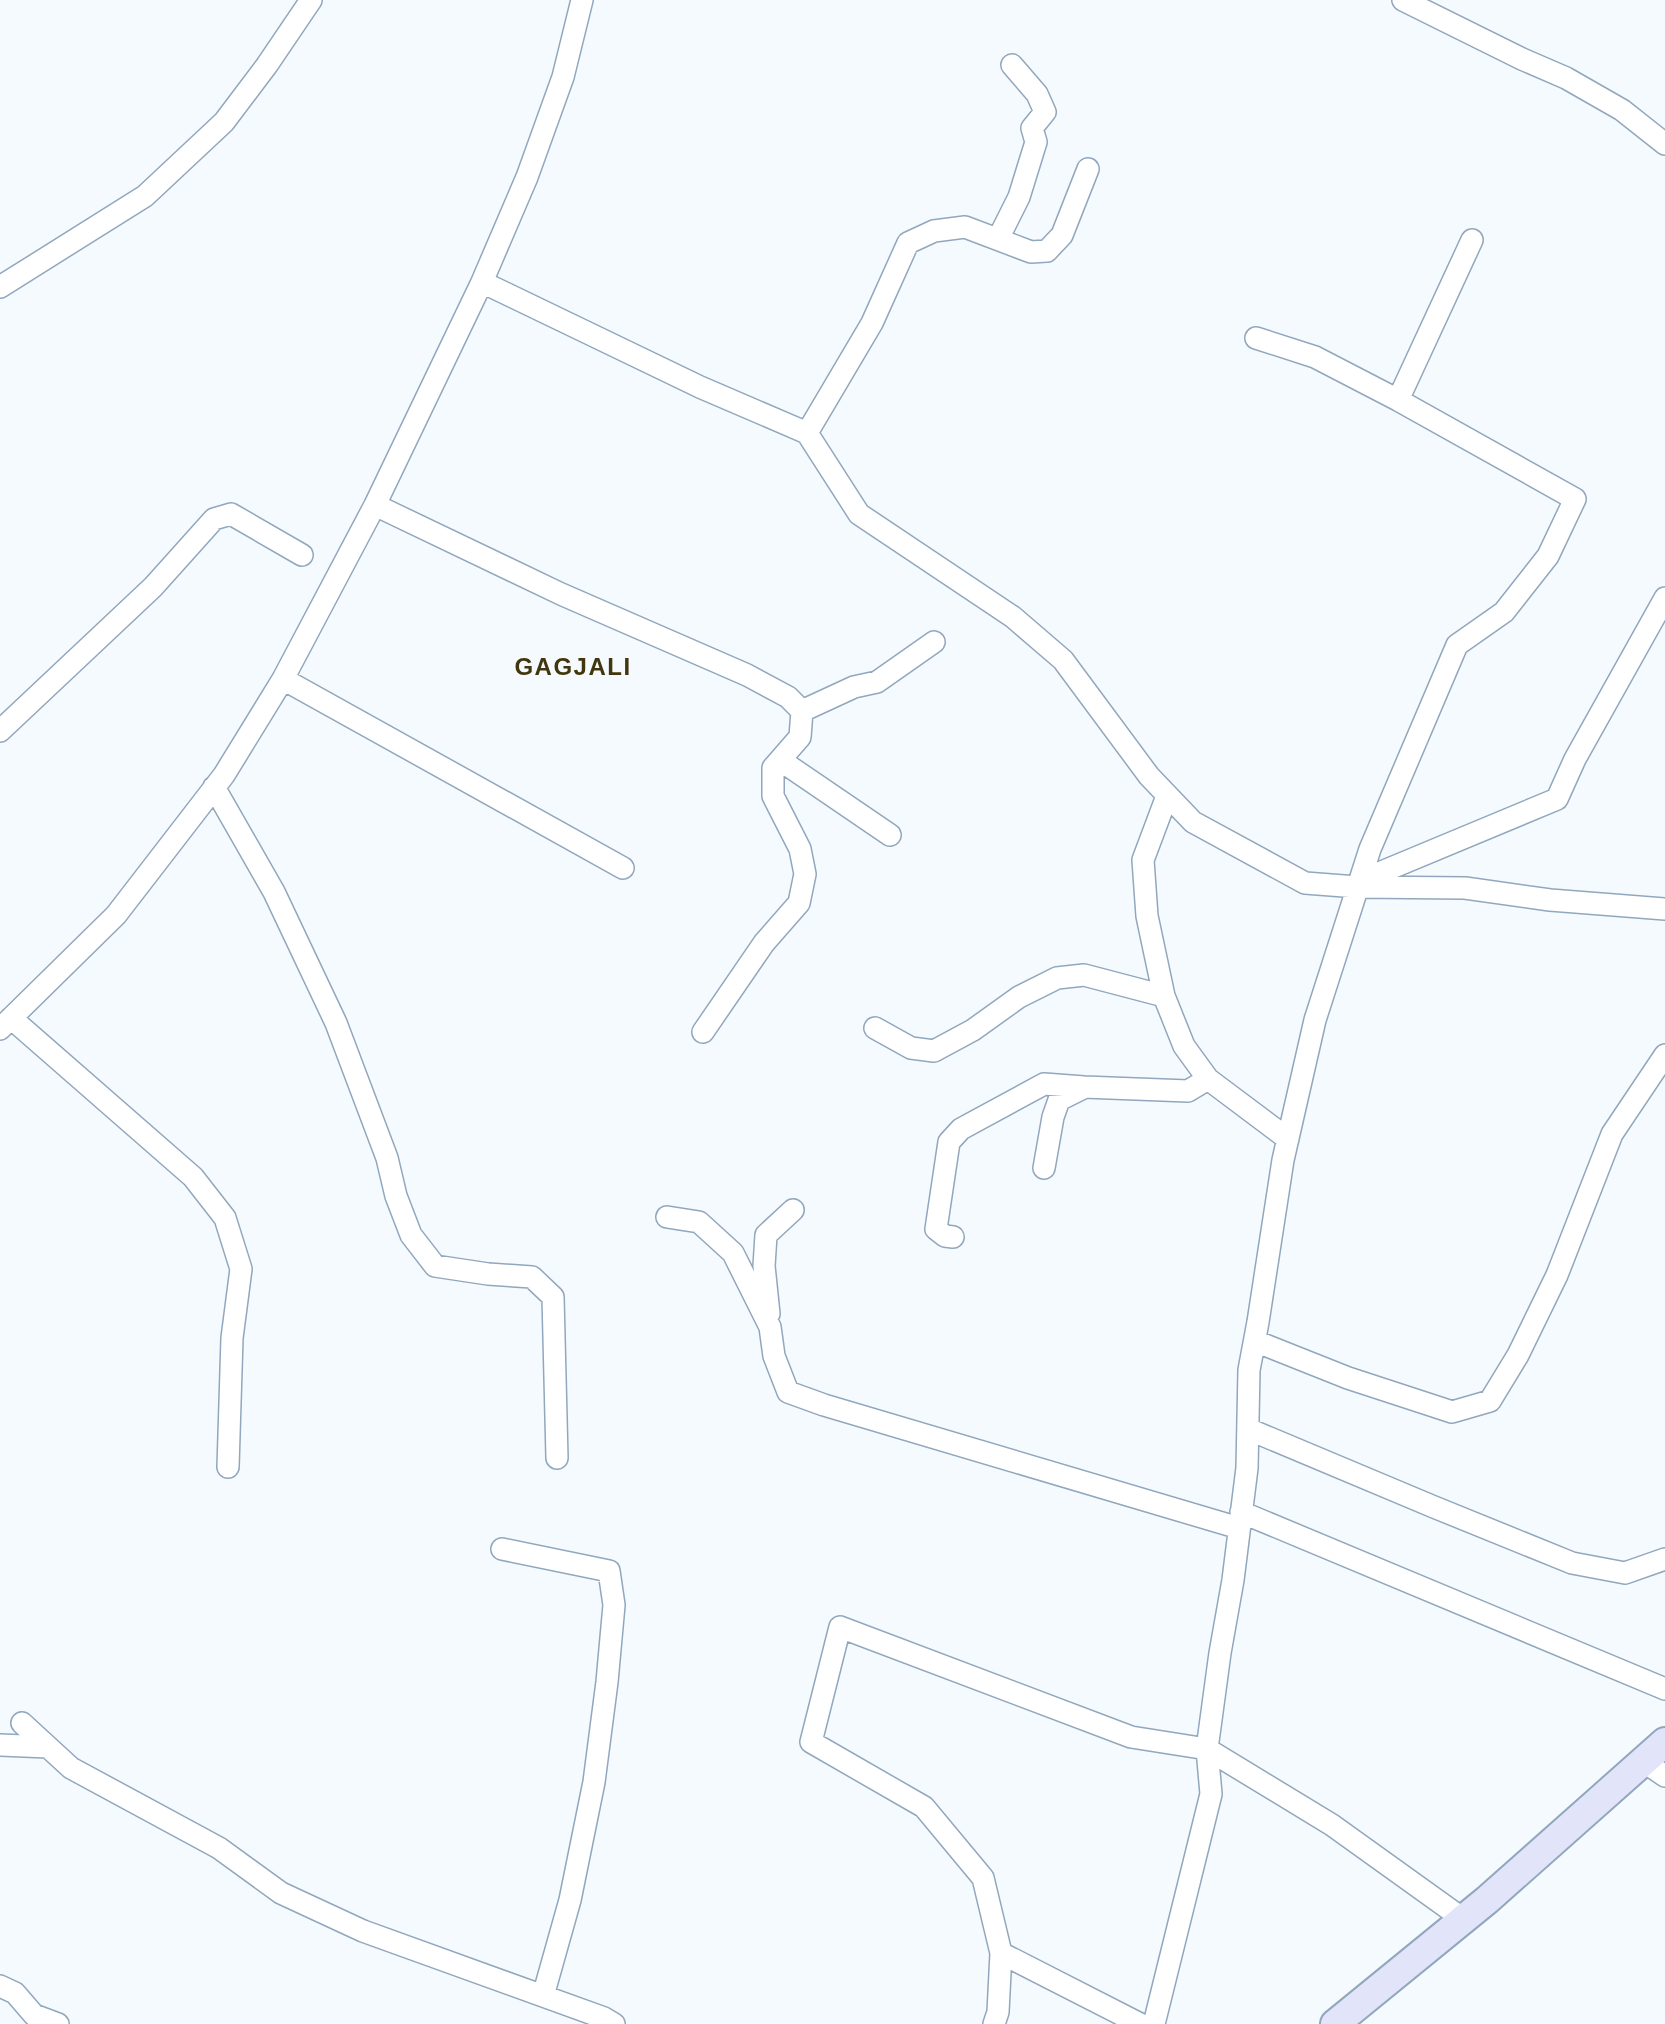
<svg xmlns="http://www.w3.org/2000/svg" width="1665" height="2024" viewBox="0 0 1665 2024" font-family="Arial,sans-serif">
<rect width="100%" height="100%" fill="#f5fafe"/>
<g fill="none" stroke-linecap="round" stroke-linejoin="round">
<g stroke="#91a7bd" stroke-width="24">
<path id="street" d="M1403,0L1522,59L1566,78L1622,110L1665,144
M998,239L1019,197L1036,142L1032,128L1045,112L1037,94L1012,65
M482,282L700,387L807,433L859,514L1013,617L1063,660L1149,776L1193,822L1305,883L1357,887L1465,888L1550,900L1665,909
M0,287L145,196L224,122L267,65L311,0
M1398,400L1472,240
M807,433L872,323L908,243L934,231L965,227L1031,252L1047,251L1062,235L1088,169
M375,505L561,594L747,675L788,697L802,711L800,737L773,768V796L800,849L805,874L799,903L764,943L703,1032
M283,679L623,868
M802,711L854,687L877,682L934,642
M0,731L153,587L214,519L231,514L302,555
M780,760L890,835
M214,787L274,892L336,1023L387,1158L396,1196L411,1235L435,1266L488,1274L532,1277L553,1297L557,1458
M1167,796L1143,860L1147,916L1164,996L1184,1046L1208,1079L1288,1139
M1360,881L1557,799L1575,759L1665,598
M11,1018L193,1177L225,1218L241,1269L232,1338L228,1467
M875,1028L911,1048L934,1051L973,1030L1019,997L1057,978L1084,975L1164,996
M0,1029L116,915L224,775L283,679L375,505L482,282L527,177L563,77L582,0
M1044,1168L1053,1117L1059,1100L1083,1088
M667,1217L699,1222L733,1253L770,1327L774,1356L788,1392L824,1405L1239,1528
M953,1237L945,1236L936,1229L949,1142L961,1129L1044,1084L1084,1087L1188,1091L1208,1079
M769,1314L764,1266L766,1235L793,1210
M1255,1341L1348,1378L1452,1412L1490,1401L1518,1355L1557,1275L1612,1134L1665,1055
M1248,1429L1434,1507L1572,1563L1625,1573L1665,1559
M1241,1512L1665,1689
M502,1549L609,1571L614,1605L607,1682L594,1782L570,1900L543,1996
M22,1723L71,1768L219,1848L281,1893L363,1931L604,2018L614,2024
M0,1745L48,1747
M1643,1761L1665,1776
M1001,1953L1140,2024
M0,1986L15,1993L34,2015L58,2024
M994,2024L998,2012L1001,1953L983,1878L924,1807L811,1742L840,1627L1131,1737L1207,1749L1332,1825L1463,1919
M1154,2024L1211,1794L1207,1749L1220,1653L1233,1580L1247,1468L1249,1370L1258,1322L1283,1160L1315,1020L1370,849L1457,645L1504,612L1548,556L1575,499L1398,400L1315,357L1256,338"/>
</g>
<g stroke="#91a7bd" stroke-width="32">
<path id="secondary" d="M1335,2024L1487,1900L1665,1742"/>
</g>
<use href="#street" stroke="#fff" stroke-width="21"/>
<use href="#secondary" stroke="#e2e4fa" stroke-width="28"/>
</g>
<g text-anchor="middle" stroke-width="4.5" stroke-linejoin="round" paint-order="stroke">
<g font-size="24" font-weight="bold" letter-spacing="1.5" fill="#42360c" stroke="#f5fafe">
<text x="573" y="675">GAGJALI</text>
</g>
</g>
</svg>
